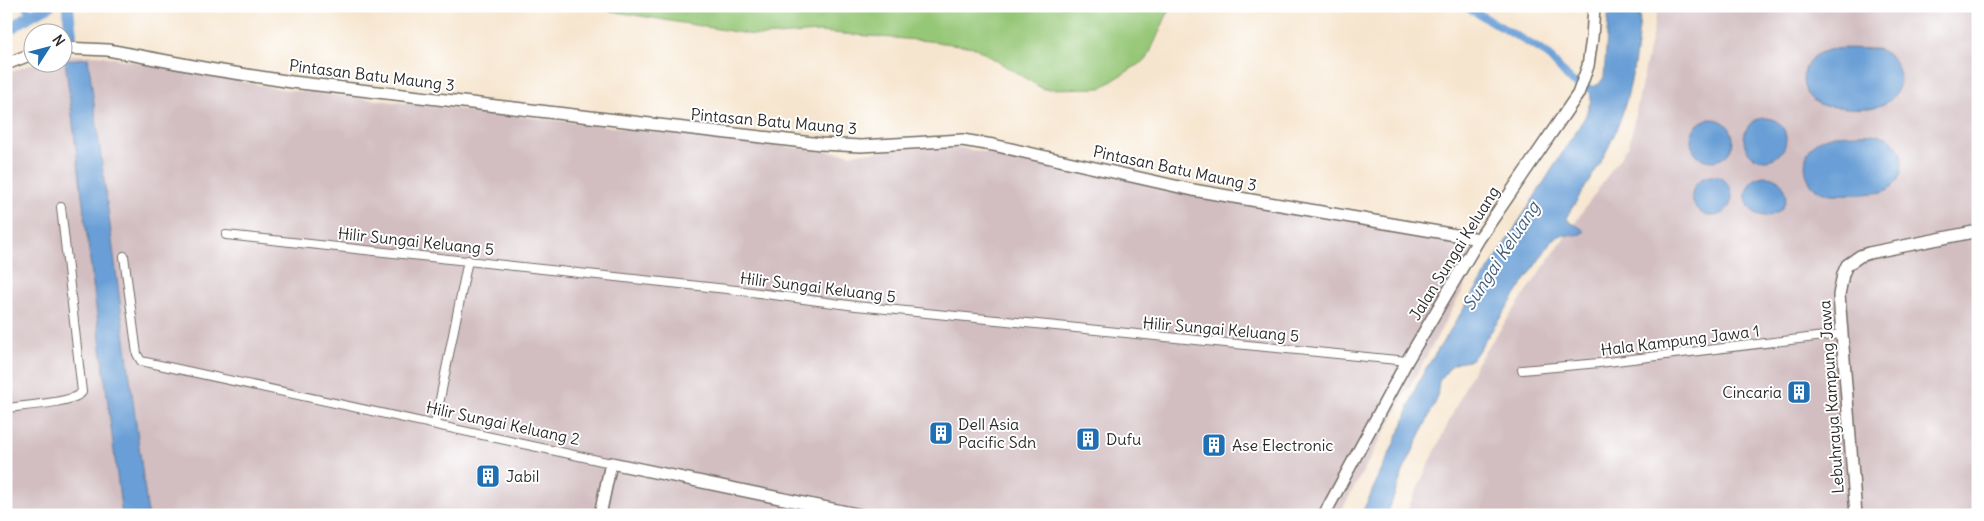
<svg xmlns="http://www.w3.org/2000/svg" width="1984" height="521" viewBox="0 0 1984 521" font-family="Delius,sans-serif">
<rect width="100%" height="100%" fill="#fff"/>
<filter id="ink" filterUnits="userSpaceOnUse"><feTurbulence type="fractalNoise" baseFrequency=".02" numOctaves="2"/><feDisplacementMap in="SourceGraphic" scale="10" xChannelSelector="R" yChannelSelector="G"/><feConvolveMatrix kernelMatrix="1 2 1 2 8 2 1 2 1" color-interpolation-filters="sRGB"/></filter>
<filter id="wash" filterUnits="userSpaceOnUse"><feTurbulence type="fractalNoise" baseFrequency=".0096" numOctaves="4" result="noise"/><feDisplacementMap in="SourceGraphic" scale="20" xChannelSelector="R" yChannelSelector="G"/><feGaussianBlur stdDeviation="1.12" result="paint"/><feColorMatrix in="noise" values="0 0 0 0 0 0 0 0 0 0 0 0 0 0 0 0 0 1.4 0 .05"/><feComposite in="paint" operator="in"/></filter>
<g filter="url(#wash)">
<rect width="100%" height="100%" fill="#f6e5ce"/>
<path fill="#d2bec1" d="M1658,6H1978V515H1405L1476,364L1629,145Z
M63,55H98L281,89L851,154L945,145L1453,238L1481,257L1339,515H6V74L34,63L62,62Z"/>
<path fill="#96c777" stroke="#607951" d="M581,6H1169V10L1147,59L1101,88L1043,89L974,47L929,41L820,32L760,36Z"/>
<path fill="#699fd6" stroke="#4a6580" d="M1609,6H1641C1637,53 1631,101 1610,144C1598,169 1582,192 1567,216L1568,221L1581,228L1584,232C1574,239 1564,231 1553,239L1474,357L1469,361L1457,363L1452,365L1439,381L1437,399L1403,472L1387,515H1361L1404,422L1416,387L1425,370L1585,117L1591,100L1590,88L1599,84L1604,77Z
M1876,49C1903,55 1909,91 1884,104C1867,112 1843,107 1825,106C1797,100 1796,63 1822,52C1837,46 1859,49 1876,49Z
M88,58L148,515H122L65,60Z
M1744 139a21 21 0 1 1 42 0a21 21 0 1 1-42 0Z
M1691 140a21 21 0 1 1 42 0a21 21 0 1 1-42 0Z
M1835,135C1849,135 1875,131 1888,138C1909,149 1906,185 1882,192C1873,194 1830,196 1821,192C1803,183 1800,158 1814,144C1820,138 1827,137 1835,135Z
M1746 196a20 20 0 1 1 40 0a20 20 0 1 1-40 0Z
M1692 196a20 20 0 1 1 40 0a20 20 0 1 1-40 0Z"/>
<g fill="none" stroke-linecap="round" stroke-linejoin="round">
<path stroke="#699fd6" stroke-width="8" d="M26,6L31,15
M1465,6L1546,53L1571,81L1598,92"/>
<path stroke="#699fd6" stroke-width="12" d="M68,8L71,35
M6,31L31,15L49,6"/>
</g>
</g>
<g filter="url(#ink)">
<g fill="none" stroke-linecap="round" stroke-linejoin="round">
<g stroke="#726c64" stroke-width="10">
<path id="street" d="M226,235L736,290L856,306L1407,361
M124,256L137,354L141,361L611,463
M1522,370L1599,363L1841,334
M6,408C21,406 75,403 82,392L61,207
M435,424L468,260"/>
</g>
<g stroke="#726c64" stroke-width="14">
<path id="secondary" d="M62,48L108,50L209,69L292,82L821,144L861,146L962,140L993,145L1193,190L1479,239
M6,64L32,54
M600,515L611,463L861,515
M1324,515L1407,361L1479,239L1578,94L1588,66L1592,38L1594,6
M1856,515L1839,295L1843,274L1847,265L1860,256L1869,253L1978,231"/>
</g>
<use href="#street" stroke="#fff" stroke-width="8"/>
<use href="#secondary" stroke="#fff" stroke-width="11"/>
</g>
</g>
<defs>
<g id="building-square" transform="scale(1.25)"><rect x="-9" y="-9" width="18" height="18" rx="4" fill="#1f6fb2" stroke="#fff"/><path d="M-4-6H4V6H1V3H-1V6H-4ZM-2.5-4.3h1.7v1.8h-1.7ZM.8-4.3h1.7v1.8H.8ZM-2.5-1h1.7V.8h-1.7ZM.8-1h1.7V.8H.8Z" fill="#fff"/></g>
</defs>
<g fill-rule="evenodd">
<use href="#building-square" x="1799" y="392"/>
<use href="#building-square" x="941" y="433"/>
<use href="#building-square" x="1088" y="439"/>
<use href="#building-square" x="1214" y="445"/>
<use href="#building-square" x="488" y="476"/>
</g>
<g text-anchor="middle" stroke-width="4" stroke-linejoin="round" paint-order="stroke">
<g font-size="16" fill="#2b2b2b" stroke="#fff">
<text transform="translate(372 75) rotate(7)" y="6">Pintasan Batu Maung 3</text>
<text transform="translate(774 121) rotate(5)" y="6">Pintasan Batu Maung 3</text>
<text transform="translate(1175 168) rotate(12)" y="6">Pintasan Batu Maung 3</text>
<text transform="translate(416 241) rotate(6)" y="6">Hilir Sungai Keluang 5</text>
<text transform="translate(1454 253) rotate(-58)" y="6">Jalan Sungai Keluang</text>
<text transform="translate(818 287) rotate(7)" y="6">Hilir Sungai Keluang 5</text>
<text transform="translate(1221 329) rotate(5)" y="6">Hilir Sungai Keluang 5</text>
<text transform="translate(1680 340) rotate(-7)" y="6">Hala Kampung Jawa 1</text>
<text transform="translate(1831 397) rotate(-94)" y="6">Lebuhraya Kampung Jawa</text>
<text transform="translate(503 423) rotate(12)" y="6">Hilir Sungai Keluang 2</text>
</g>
<g font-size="16" fill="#2b2b2b" stroke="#fff" text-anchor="start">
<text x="1782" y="398" text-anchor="end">Cincaria</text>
<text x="958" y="430">Dell Asia<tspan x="958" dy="18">Pacific Sdn</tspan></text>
<text x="1106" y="445">Dufu</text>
<text x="1232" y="451">Ase Electronic</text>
<text x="506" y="482">Jabil</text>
</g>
<g font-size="18" font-style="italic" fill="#475f78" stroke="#fff">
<text transform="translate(1501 256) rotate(-57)" y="6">Sungai Keluang</text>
</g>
</g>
<rect width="1984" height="521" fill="none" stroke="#fff" stroke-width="25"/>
<g transform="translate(48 48) rotate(54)"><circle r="24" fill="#ffffff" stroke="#aaaaaa"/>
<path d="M0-4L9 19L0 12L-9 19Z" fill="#1f6fb2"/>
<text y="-8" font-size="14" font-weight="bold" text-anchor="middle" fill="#2b2b2b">N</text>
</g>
</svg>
